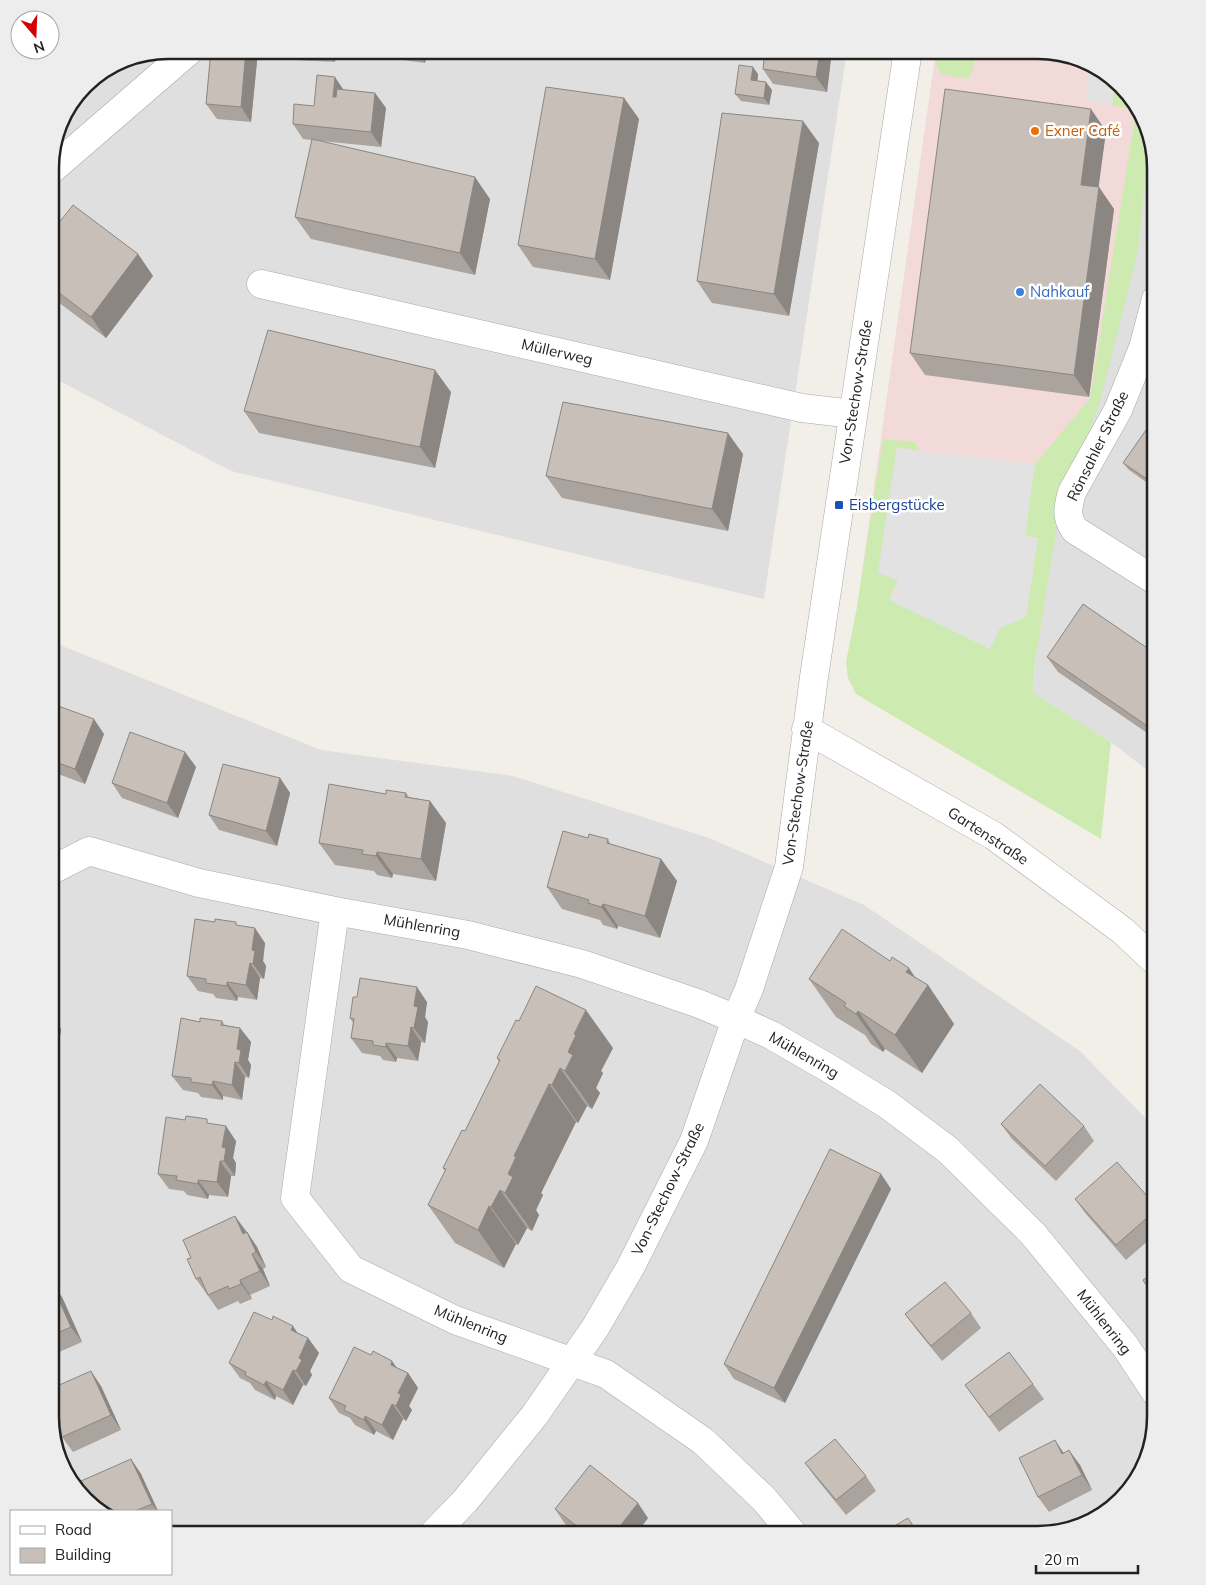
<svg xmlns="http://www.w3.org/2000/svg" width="1206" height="1585" viewBox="0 0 1206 1585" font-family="Mulish,sans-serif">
<rect width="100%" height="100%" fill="#f2efe9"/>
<path fill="#e0dfdf" d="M168,50H847L764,599L231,471L50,376V160L62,115L90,79L123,59Z
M1149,143L1156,168V777L1111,742L1033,694L1046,519L1138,252Z
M50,641L321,750L513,776L709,838L864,905L1080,1051L1156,1129V1418L1140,1476L1103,1515L1039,1535H171V1511H100L70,1483L50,1417Z"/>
<path fill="#f2dad9" d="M936,50H1046L1097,66L1136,103L1149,143L1138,252L1046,519L1035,663L857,607Z"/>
<path fill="#cdebb0" d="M938,50H976L973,69L968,79L941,74L936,64Z
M1115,83L1136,103L1149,143L1138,252L1099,405L1060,509L1035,663L1033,693L1111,742L1101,839L856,694L848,678L846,662L857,607L883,439L916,442L918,451L897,448L878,573L898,580L990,649L1038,538L1025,536L1035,464L1090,399L1136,110L1112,105Z"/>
<path fill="#e2e2e2" d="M1091,64L1097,66L1115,83L1112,105L1086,101Z
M897,447L918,451L1035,464L1025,535L1038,538L1026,617L1000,628L990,649L889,600L898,580L878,573Z"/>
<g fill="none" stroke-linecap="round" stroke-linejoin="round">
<g stroke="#a9a9a9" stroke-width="29">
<path id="minor" d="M50,171L190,50
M261,284L802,408L853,414
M1156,581L1075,530C1065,516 1068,507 1072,492L1118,410L1143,348L1156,299
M806,729L994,836L1123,931L1156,962
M50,871L89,851L199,883L335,911
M432,1535L465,1501L534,1416L595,1328L630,1268L694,1141L736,1019L749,989L789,867L814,677L908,50
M794,1535L764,1499L703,1441L606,1374L455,1320L351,1269L295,1198L335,911L468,935L582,964L697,1003L736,1019L771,1035L830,1069L888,1105L948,1150L1033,1234L1125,1346L1156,1393"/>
</g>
<use href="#minor" stroke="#fff" stroke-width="28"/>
</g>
<path fill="#aba49e" d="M211,50H258V51L251,122L217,119L206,104Z
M288,50H336L335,62L295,60Z
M368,50H427L425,63L373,56Z
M832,50L827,92L773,84L763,69Z
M129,58L124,62L122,59H123Z
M758,74L757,81L772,90L769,105L741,101L735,94Z
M344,90L375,93L386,108L381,147L321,141L490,199L475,275L311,239L295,217L312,140L303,139L293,124L314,106Z
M624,98L639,119L610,280L533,267L518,245Z
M1106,131L1098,187L1114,209L1089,397L925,375L910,353Z
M819,143L789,316L712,303L697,281Z
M50,234L138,254L153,276L106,338L50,296Z
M451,392L435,468L259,433L244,411Z
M1156,422V489L1129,470L1123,463Z
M743,454L728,531L562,498L546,476Z
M1156,654V739L1058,672L1047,657Z
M50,703L104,734L85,784L50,771Z
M185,752L196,767L178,818L122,798L112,783Z
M280,778L290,793L277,846L219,830L209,815Z
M406,793L409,797L430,801L446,823L436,881L393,874L392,878L377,875L374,871L335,865L319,843L386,794Z
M588,838L608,839L611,845L661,859L677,881L660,938L618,926L617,929L603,925L600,920L562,909L547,887Z
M239,926L265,943L263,961L266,966L264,979L260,978L257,1000L238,997L237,1001L216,998L213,994L198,991L187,976Z
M915,977L928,985L954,1024L922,1073L885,1049L883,1052L871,1044L865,1035L836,1017L809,979Z
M427,1002L425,1017L428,1022L425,1043L421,1042L418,1061L397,1058L396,1062L383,1060L380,1056L362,1053L351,1038L353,1023L350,1018Z
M50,1014L61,1029L55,1074H50Z
M222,1021L225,1025L240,1028L251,1042L248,1060L251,1065L249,1078L245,1077L242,1100L223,1096V1100L201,1097L198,1093L183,1090L172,1076L200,1022Z
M613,1048L601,1071L603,1073L596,1088L600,1093L592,1109L587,1106L578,1123L576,1122L541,1193L543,1195L536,1210L539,1215L532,1231L527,1228L518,1245L516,1244L504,1268L455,1243L428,1205L445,1171L443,1168L465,1131L499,1062L497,1058Z
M210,1123L236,1141L233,1158L236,1163L235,1176H231L228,1197L209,1195L208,1199L187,1195L184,1191L169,1189L158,1174Z
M1001,1124L1084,1126L1094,1141L1056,1181L1012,1139Z
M881,1174L891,1189L785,1403L734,1379L724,1364Z
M1075,1199L1156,1206V1234L1126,1260L1086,1214Z
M247,1232L257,1247L266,1267L263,1269L270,1286L250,1295L252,1299L240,1304L238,1301L218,1310L196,1279Z
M50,1282H51L62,1297L82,1342L50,1356Z
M971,1313L981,1328L942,1361L916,1329L905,1314Z
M298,1333L308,1338L319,1353L310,1371L312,1375L306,1386L303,1385L293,1405L276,1396L275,1400L255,1390L250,1383L240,1378L229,1363Z
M397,1368L408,1373L418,1388L409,1406L412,1410L406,1421L403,1419L393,1440L376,1431L374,1435L355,1425L350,1418L339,1413L329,1398Z
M1033,1384L1044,1399L999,1432L965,1385Z
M101,1386L121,1430L73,1452L62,1437Z
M1064,1453L1080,1465L1092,1490L1049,1512L1038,1497Z
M131,1459L141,1474L158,1511H100Z
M805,1463L866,1476L876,1491L846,1515L816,1478Z
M555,1509L648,1518L635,1535H579L565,1524Z"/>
<path fill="#8b8681" d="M246,50H258V51L251,122L241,107Z
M327,50H336L335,62Z
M416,50H427L425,63Z
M820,50H832L827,92L816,77Z
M753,67L758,74L757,88L751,80Z
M335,77L345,92L343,112L333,97Z
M766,82L772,90L769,105L764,98Z
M375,93L386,108L381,147L371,132Z
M624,98L639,119L610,280L595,259Z
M1091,109L1106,131L1096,207L1081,185Z
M803,121L819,143L789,316L774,294Z
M475,177L490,199L475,275L460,253Z
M1099,187L1114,209L1089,397L1074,375Z
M138,254L153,276L106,338L91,317Z
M435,370L451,392L435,468L420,447Z
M728,433L743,454L728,531L712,509Z
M94,719L104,734L85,784L75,769Z
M185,752L196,767L178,818L167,803Z
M280,778L290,793L277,846L266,831Z
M430,801L446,823L436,881L421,859Z
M377,852L393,874L392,878L376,856Z
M661,859L677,881L660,938L645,916Z
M603,904L618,926L617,929L601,907Z
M255,928L265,943L263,961L266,966L264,979L253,964L252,950Z
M250,963L260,978L257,1000L246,985Z
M909,968L924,991L928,985L954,1024L922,1073L895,1035L906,972Z
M227,982L238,997L237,1001L227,986Z
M417,987L427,1002L425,1017L428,1022L425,1043L414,1028V1006Z
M586,1010L613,1048L601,1071L603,1073L596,1088L600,1093L592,1109L565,1071L568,1052L574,1034Z
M858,1011L885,1049L883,1052L856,1014Z
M51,1014L61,1029L55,1074L50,1067Z
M411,1027L421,1042L418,1061L408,1046Z
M240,1028L251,1042L248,1060L251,1065L249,1078L239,1063L237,1049Z
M386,1043L397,1058L396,1062L386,1047Z
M235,1062L245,1077L242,1100L232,1085Z
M560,1068L587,1106L578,1123L552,1085Z
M213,1081L223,1096V1100L212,1085Z
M549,1084L576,1122L541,1193L543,1195L536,1210L539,1215L532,1231L505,1193L508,1174L514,1156Z
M226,1126L236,1141L233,1158L236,1163L235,1176L224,1161L222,1147Z
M220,1161L231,1176L228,1197L217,1182Z
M881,1174L891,1189L785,1403L774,1388Z
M198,1180L209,1195L208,1199L198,1184Z
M500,1190L527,1228L518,1245L491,1207Z
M489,1206L516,1244L504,1268L478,1230Z
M235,1216L246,1231L254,1249L243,1234Z
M247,1232L257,1247L266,1267L256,1252Z
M252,1254L263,1269L270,1286L260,1271Z
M240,1280L250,1295L252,1299L241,1284Z
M51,1282L62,1297L82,1342L71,1327Z
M293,1326L303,1341L291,1330Z
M308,1338L319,1353L310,1371L312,1375L306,1386L296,1371L299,1358Z
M392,1361L403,1376L391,1365Z
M293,1370L303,1385L293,1405L283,1390Z
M91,1371L101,1386L121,1430L111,1415Z
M408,1373L418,1388L409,1406L412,1410L406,1421L396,1406L398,1393Z
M266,1381L276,1396L275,1400L264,1385Z
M392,1404L403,1419L393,1440L382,1425Z
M365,1416L376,1431L374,1435L364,1420Z
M1055,1440L1065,1455L1062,1454Z
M1069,1450L1080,1465L1092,1490L1082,1475Z
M131,1459L141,1474L158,1511H157L152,1504Z
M638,1503L648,1518L635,1535H613Z"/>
<path fill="#c7bfb8" stroke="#8b8681" d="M211,50H246L241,107L206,104Z
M765,50H820L816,77L763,69Z
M739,65L753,67L751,80L766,82L764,98L735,94Z
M317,75L335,77L333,97H336L337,89L375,93L371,132L293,124L294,104L314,106Z
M546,87L624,98L595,259L518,245Z
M945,89L1091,109L1081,185L1099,187L1074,375L910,353Z
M722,113L803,121L774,294L697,281Z
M312,139L475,177L460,253L295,217Z
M73,205L138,254L91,317L50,286V234Z
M268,330L435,370L420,447L244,411Z
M563,402L728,433L712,509L546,476Z
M1153,420L1156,422V485L1123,463Z
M1083,604L1156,654V732L1047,657Z
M50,703L94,719L75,769L50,760Z
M130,732L185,752L167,803L112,783Z
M223,764L280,778L266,831L209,815Z
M329,784L386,794V790L406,793L405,797L430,801L421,859L377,852L376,856L362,854L363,850L319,843Z
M563,831L588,838L589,834L608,839L607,843L661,859L645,916L603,904L601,907L588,903L589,900L547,887Z
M195,919L215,922V919L236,922V925L255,928L252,950L255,951L253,964L250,963L246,985L227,982V986L206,983V979L187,976Z
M842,929L890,961L892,957L909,968L906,972L928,985L895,1035L858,1011L856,1014L844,1006L846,1003L809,979Z
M360,978L417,987L414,1006L418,1007L414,1028L411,1027L408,1046L386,1043V1047L373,1045V1041L351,1038L354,1019L350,1018L353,997H357Z
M536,986L586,1010L574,1034L576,1035L568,1052L573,1055L565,1071L560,1068L552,1085L549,1084L514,1156L516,1157L508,1174L513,1177L505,1193L500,1190L491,1207L489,1206L478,1230L428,1205L446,1169L443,1168L462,1130L465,1131L500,1060L497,1058L516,1020L519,1021Z
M181,1018L200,1022V1018L222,1021L221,1025L240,1028L237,1049L241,1050L239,1063L235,1062L232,1085L213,1081L212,1085L191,1082V1078L172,1076Z
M1040,1084L1084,1126L1045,1166L1001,1124Z
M186,1116L207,1119V1123L226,1126L222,1147L226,1148L224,1161H220L217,1182L198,1180V1184L176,1180L177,1176L158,1174L166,1117L185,1120Z
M830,1149L881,1174L774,1388L724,1364Z
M1117,1162L1156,1206V1210L1116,1245L1075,1199Z
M235,1216L243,1234L247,1232L256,1252L252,1254L260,1271L240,1280L241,1284L229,1289L228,1286L208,1295L200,1277L196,1279L187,1259L191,1258L183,1240Z
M1156,1271V1300L1143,1280Z
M50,1282H51L71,1327L50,1336Z
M945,1282L971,1313L931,1346L905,1314Z
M254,1312L272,1320L273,1316L293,1326L291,1330L308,1338L299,1358L302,1360L296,1371L293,1370L283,1390L266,1381L264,1385L245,1375L246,1372L229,1363Z
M354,1347L371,1355L373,1351L392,1361L391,1365L408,1373L398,1393L401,1395L396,1406L392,1404L382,1425L365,1416L364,1420L344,1410L346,1406L329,1398Z
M1009,1352L1033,1384L989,1417L965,1385Z
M91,1371L111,1415L62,1437L50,1411V1389Z
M835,1439L866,1476L836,1500L805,1463Z
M1055,1440L1062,1454L1069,1450L1082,1475L1038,1497L1019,1458Z
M131,1459L152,1504L135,1511H100L91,1502L81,1481Z
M590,1465L638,1503L613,1535H588L555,1509Z
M908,1518L919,1535H879Z"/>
<circle fill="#e8710a" stroke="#fff" stroke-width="2" cx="1035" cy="131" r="5"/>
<circle fill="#3f7fe0" stroke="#fff" stroke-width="2" cx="1020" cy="292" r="5"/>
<rect fill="#1a4fb4" stroke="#fff" stroke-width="2" x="834" y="500" width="10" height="10" rx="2.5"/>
<g text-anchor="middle" stroke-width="5" stroke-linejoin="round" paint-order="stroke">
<g font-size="15" fill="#c56008" stroke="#fff" text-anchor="start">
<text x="1045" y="136">Exner Café</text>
</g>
<g font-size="15" fill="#366cbe" stroke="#fff" text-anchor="start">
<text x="1030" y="297">Nahkauf</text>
</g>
<g font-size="15" fill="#222" stroke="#fff">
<text transform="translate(557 352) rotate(13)" y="5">Müllerweg</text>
<text transform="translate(856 392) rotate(-81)" y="5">Von-Stechow-Straße</text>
<text transform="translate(1098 446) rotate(-64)" y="5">Rönsahler Straße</text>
<text transform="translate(798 793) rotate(-82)" y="5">Von-Stechow-Straße</text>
<text transform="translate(988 836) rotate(33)" y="5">Gartenstraße</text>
<text transform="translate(422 926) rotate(10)" y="5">Mühlenring</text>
<text transform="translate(804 1055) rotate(30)" y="5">Mühlenring</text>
<text transform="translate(668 1189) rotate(-64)" y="5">Von-Stechow-Straße</text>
<text transform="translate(1104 1322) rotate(52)" y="5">Mühlenring</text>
<text transform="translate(471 1324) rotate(22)" y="5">Mühlenring</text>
</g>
<g font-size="15" fill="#164399" stroke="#fff" text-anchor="start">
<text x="849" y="510">Eisbergstücke</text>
</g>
</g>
<path d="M0 0H1206V1585H0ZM168 59H1038A109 109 0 0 1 1147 168V1417A109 109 0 0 1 1038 1526H168A109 109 0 0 1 59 1417V168A109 109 0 0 1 168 59Z" fill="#ededed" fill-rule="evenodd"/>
<path fill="none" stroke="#222" stroke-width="2.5" d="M168 59H1038A109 109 0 0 1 1147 168V1417A109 109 0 0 1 1038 1526H168A109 109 0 0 1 59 1417V168A109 109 0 0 1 168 59Z"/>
<rect x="10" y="1510" width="162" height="65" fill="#ffffff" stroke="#a7a7a7"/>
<rect x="20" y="1526" width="25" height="8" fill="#ffffff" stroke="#a7a7a7"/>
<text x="55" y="1535" font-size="15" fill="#222222">Road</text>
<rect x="20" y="1548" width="25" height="15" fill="#c7bfb8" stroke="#a7a7a7"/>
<text x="55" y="1560" font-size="15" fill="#222222">Building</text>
<g transform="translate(35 35) rotate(161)"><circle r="24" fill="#ffffff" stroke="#a7a7a7"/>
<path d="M0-4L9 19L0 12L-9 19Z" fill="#d40000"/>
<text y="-8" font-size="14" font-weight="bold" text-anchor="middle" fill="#222222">N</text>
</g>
<path d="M1036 1565v8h102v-8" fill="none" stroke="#222222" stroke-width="2.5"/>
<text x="1044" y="1565" font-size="15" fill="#222222" stroke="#ffffff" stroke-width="4" paint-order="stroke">20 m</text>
</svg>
